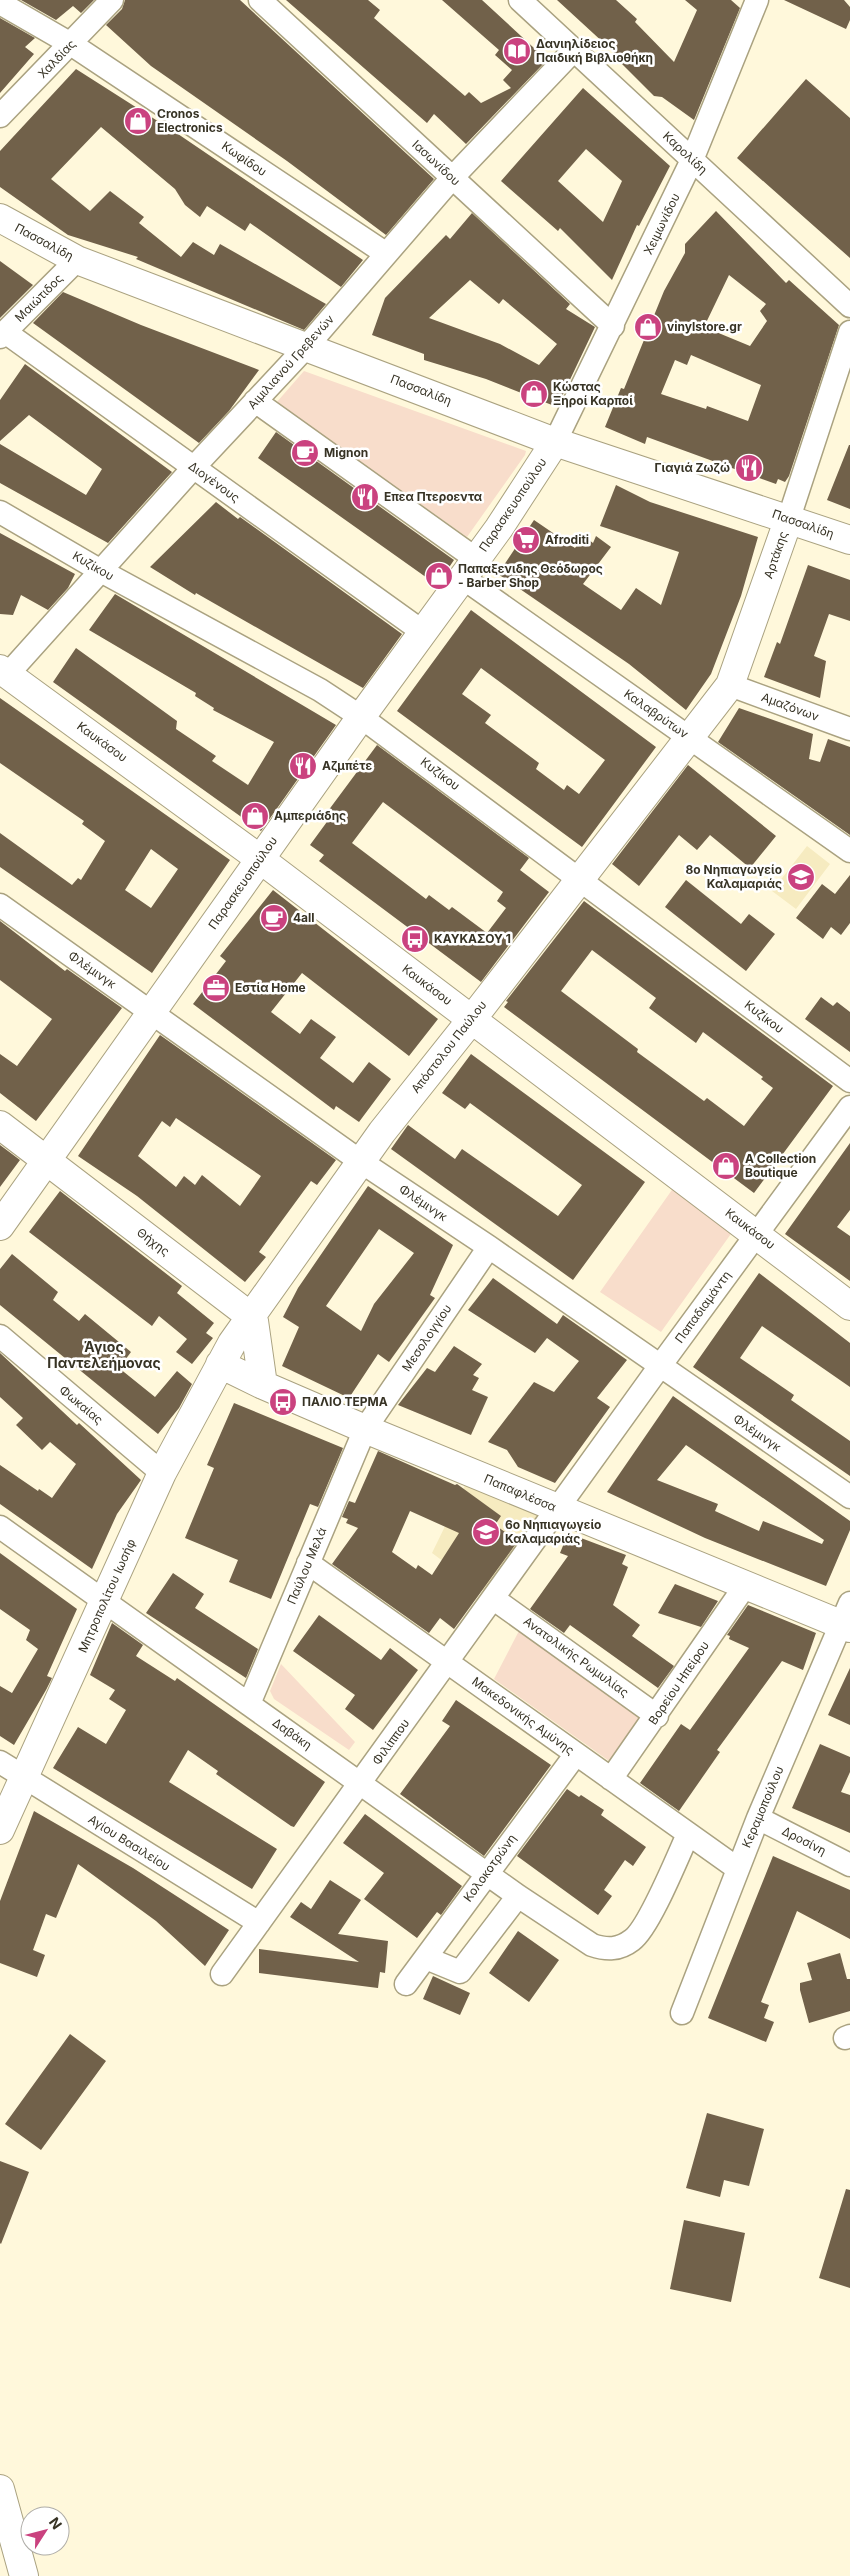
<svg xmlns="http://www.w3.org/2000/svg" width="850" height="2576" viewBox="0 0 850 2576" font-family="Inter,sans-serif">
<rect width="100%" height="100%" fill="#fff8db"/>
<path fill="#f6ebc0" d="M807,846L830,864L796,909L772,891Z
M468,1479L544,1511L486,1593L432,1553Z"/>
<path fill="#f8ddcb" d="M304,371L526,451L525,455L467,537L276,403Z
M674,1187L733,1231L661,1332L600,1292Z
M522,1625L648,1715L612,1763L494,1679Z
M281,1664L355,1742L349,1750L274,1699L270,1691Z"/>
<path fill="#71614a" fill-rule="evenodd" d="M21,0H94L81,13L73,6L56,20Z
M125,0H240L434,179L386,235L287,161L151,66L106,25L122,9Z
M286,0H368L380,10L374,18L465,96L469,92L481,103L511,88L503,80L512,70L495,55L499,50L442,0H482L547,60L466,144L434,114L427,123Z
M557,0H616L637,19L635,22L674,62L697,10L685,0H731L740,8L694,120L662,97L654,96L616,58L618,56Z
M784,0H844L850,7V20L846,29Z
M0,18L35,38L25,47L34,54L0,93Z
M76,69L178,134L363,260L341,287L250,223L245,231L207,206L200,217L185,205L175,189L101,127L51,179L90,211L110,191L144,217L139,223L181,257L193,242L214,255L220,244L326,304L304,330L136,259L138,257L68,235L0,187V151Z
M806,79L850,118V258L737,158Z
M583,88L670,166L639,226L637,225L612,280L560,228L558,231L501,181ZM586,149L622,181L603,222L558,181Z
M716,211L786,283L789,280L839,325L789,476L785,482L778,479L776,484L647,437L645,444L605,427L621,388L624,389L664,291L685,253V244ZM729,275L766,304L760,311L767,321L750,346L704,327ZM691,355L761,385L748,421L707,406L706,409L661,394L675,360L687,365Z
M472,213L570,304L566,309L595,327L557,407L486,379L424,360V354L372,335L385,298L446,235L450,239ZM470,280L499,304L503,299L557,344L539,365L500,344L429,318Z
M0,261L33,285L0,318Z
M63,292L141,325L259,370L229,411L199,443L33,323Z
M25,364L172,472L108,543L0,483V444L86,495L102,469L29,415L0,441V400Z
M276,432L454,560L437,585L258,458Z
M849,445H850V509L827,500Z
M616,485L650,502L758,537L741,596L711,674L686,710L629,664L498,574L534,520L575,548L584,536L593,543L596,536L611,547L583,584L621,610L636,588L661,605L679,552L600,526Z
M216,502L238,519L240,517L402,634L363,688L196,593L195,595L150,567Z
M0,533L75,574L68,588L48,610L21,595L13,615L0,614Z
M808,565L850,580V621L829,614L814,656L826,661L820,698L764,677L777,642L780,644Z
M115,594L336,725L261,831L53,682L76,648L177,721L176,729L216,756L212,761L248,785L274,742L213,710L214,708L195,696L196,693L89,630Z
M471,610L656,747L582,847L397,711ZM481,668L605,760L579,794L567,785L564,790L536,769L539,763L485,723L491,715L462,694Z
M0,698L230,860L152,973L0,867V833L72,885L78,878L81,880L105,841L82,824L84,821L0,763ZM151,849L178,869L151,908L125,890Z
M739,708L813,734L809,759L820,762L828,739L850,747V835L718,742Z
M377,745L529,858L520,870L549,892L481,982L319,861L324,855L310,845L332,815L328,811ZM383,802L503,892L497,901L506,908L487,933L452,907L449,910L429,895L426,899L352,843Z
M688,765L776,836L750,868L710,835L697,850L679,835L639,886L612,864Z
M850,875V923L841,935L831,927L823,939L796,918L822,884L835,894Z
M686,880L741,924L749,914L775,934L746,971L665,907Z
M273,890L438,1019L409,1056L302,973L271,1012L300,1034L311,1019L336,1037L320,1058L353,1083L369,1062L391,1079L359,1122L336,1106L334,1110L193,1004L226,961L220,956Z
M584,901L833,1086L754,1193L504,1007L508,1002L506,1001ZM592,950L656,998L649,1008L696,1043L703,1032L763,1077L761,1079L773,1088L744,1126L707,1098L704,1101L637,1052L638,1049L561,991Z
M0,921L65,971L67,969L122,1008L36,1121L0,1093V1054L17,1066L52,1019L0,980Z
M821,997L833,1006L837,1002L850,1012V1052L805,1019Z
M160,1035L336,1160L317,1185L311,1181L259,1252L266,1257L245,1282L137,1196L78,1156ZM176,1118L261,1176L240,1206L202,1175L195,1185L184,1176L176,1187L138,1156L162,1121L170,1127Z
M471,1054L645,1182L573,1280L391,1149L408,1125L455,1159L462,1149L558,1216L582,1185L470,1103L465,1109L442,1093Z
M850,1143V1210L837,1227L850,1236V1281L785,1234Z
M0,1145L20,1160L0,1187Z
M368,1186L453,1245L430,1295L435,1298L389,1362L378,1354L349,1398L282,1366L299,1327L283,1317L298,1288ZM379,1229L414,1253L374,1304L361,1331L326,1306Z
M60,1191L182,1286L177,1293L214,1323L206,1333L213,1338L192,1364L176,1352L187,1339L159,1316L152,1326L29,1232Z
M12,1254L58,1292L53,1300L79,1321L85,1314L131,1352L119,1368L155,1397L177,1371L192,1384L179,1408L158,1434L0,1305V1269Z
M759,1273L850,1343V1387L762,1326L740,1358L794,1395L791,1400L850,1441V1476L693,1367Z
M493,1278L557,1324L563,1315L627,1360L597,1398L610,1407L555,1483L518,1467L507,1450L488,1442L534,1382L554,1392L579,1361L547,1338L535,1353L468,1310Z
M454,1346L482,1364L473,1375L479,1378L472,1390L488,1397L471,1435L398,1405L427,1368L435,1372Z
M0,1353L77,1425L79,1423L141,1480L117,1514L92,1569L0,1504V1465L38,1491L39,1489L52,1498L76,1464L50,1442L42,1450L16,1425L23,1418L0,1397Z
M673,1396L850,1521V1530L826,1586L705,1538L607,1492ZM686,1445L824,1540L822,1544L763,1521L759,1531L715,1511L718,1504L657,1480Z
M234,1403L343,1448L318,1507L310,1504L271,1599L229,1582L238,1560L185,1538L214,1468L207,1465Z
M378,1451L455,1485L457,1484L501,1516L495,1525L518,1541L454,1629L440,1618L429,1633L332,1564L358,1528L346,1523L348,1519L342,1517L349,1501L355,1503ZM410,1511L459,1533L432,1575L418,1565L416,1569L392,1552Z
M567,1536L580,1541L581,1538L626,1555L622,1564L628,1567L613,1605L640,1625L632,1636L674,1666L658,1688L570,1625L564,1633L530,1609L568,1556L560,1553Z
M0,1553L77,1609L47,1676L52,1678L46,1690L14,1745L0,1736V1686L12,1693L38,1649L26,1640L30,1630L0,1609Z
M173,1573L204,1594L195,1608L258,1649L246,1678L146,1613Z
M675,1584L718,1601L701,1627L658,1613Z
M748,1605L816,1633L803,1670L782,1661L717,1750L720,1752L679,1811L640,1783L681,1724L690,1730L749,1648L729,1639L730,1636L727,1635Z
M319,1615L381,1660L390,1648L418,1670L373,1730L345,1709L355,1695L293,1651Z
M112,1623L143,1645L136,1656L175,1681L177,1678L325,1782L294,1827L291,1826L216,1774L218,1771L188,1750L169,1782L277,1849L252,1889L53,1768L78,1727L106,1744L126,1710L109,1699L115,1690L90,1675Z
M850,1668V1725L828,1715Z
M456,1700L551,1765L484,1856L400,1794L450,1726L442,1721Z
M820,1744L850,1757V1772L841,1792L850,1795V1833L792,1808Z
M567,1789L579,1797L581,1795L604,1810L601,1815L646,1847L633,1866L625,1860L604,1890L612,1896L598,1915L517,1856Z
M34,1811L133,1868L229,1930L205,1966L156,1921L78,1864L56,1918L46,1914L33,1950L45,1955L37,1977L0,1963V1901Z
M365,1814L462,1886L441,1915L437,1912L417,1938L364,1899L384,1873L343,1843Z
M773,1856L850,1890V1939L797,1911L761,2002L769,2005L764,2018L774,2022L766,2042L708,2018Z
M330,1880L361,1900L338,1934L388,1941L385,1973L380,1972L378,1988L259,1973V1949L359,1962L290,1917L301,1902L311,1909Z
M518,1931L559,1960L529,2002L489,1973Z
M840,1953L847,1979H850V2011L809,2023L800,1990V1983L812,1980L807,1963Z
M433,1976L470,1993L460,2015L423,1999Z
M70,2034L106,2061L41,2150L5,2124Z
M707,2113L764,2129L749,2186L724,2180L720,2197L686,2188Z
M0,2161L29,2172L1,2244L0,2243Z
M846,2189L850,2190V2288L819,2278Z
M684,2220L745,2233L731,2302L670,2289Z"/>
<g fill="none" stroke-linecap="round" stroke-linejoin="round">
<g stroke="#aaa280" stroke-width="25">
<path id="street" d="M260,0L613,326
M520,0L850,306
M0,3L71,44L385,253
M0,116L112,0
M5,332L423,632
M0,337L77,260
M255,401L476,559
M555,442L692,160L757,0
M0,512L101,571L320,690L361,717L850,1081
M789,518L850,332
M463,578L850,851
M8,674L194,467L307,346L452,178L574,50
M730,685L850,729
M0,905L360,1161L489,1247L850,1497
M0,1336L162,1473
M0,1527L518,1896L592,1945C607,1950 619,1950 632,1940C649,1928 678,1856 688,1834
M308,1563L738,1869
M494,1599L657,1716
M249,1704L365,1429L489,1247
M0,1762L259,1923
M611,1779L745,1586
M758,1818L850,1865
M426,1958L460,1972L518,1896
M222,1974L660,1366L850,1107
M406,1984L576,1754
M682,2013L758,1818L850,1603
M845,2038L850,2036"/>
</g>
<g stroke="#aaa280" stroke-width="30">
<path id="secondary" d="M0,218L77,260L555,442L850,540
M0,669L260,859L850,1306
M0,1125L250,1316L254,1321L263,1385
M0,1226L361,717L499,528L555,442
M220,1364L263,1385L365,1429L850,1628
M0,1830L162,1473L232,1343L382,1132L472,1019L730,685L789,518
M0,2489L24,2576"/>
</g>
<use href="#street" stroke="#fff" stroke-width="22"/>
<use href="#secondary" stroke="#fff" stroke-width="28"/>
</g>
<defs>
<g id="library-disc" transform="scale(1.4375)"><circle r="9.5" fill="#ca427f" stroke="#fff"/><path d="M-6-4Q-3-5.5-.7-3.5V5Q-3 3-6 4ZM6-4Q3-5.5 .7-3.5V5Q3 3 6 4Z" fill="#fff"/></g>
<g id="shop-disc" transform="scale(1.4375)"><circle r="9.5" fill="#ca427f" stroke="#fff"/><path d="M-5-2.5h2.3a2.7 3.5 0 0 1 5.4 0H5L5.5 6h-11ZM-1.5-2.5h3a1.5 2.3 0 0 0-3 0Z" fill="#fff"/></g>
<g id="cafe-disc" transform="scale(1.4375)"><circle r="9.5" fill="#ca427f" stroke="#fff"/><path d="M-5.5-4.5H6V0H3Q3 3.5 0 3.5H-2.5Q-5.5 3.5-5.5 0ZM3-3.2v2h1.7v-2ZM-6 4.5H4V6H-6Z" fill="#fff"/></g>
<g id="restaurant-disc" transform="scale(1.4375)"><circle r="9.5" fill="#ca427f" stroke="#fff"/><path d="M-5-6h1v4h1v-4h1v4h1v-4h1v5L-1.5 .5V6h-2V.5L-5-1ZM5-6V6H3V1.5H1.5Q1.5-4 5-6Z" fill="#fff"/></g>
<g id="supermarket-disc" transform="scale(1.4375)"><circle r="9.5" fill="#ca427f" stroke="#fff"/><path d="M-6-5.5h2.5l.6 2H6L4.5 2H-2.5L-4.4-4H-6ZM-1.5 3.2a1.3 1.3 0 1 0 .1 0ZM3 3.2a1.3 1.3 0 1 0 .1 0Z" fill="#fff"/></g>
<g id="school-disc" transform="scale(1.4375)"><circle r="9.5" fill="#ca427f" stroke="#fff"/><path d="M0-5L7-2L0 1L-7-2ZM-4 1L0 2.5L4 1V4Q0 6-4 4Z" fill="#fff"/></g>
<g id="bus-disc" transform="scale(1.4375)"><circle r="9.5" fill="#ca427f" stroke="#fff"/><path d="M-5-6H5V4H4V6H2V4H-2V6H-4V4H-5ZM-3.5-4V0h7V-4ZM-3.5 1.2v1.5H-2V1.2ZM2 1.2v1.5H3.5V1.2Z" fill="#fff"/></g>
<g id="office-disc" transform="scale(1.4375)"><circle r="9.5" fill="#ca427f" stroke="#fff"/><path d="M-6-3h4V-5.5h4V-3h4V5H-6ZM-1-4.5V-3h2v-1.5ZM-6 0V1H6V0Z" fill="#fff"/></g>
</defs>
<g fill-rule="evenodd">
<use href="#library-disc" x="517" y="51"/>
<use href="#shop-disc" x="138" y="121"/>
<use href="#shop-disc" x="648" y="327"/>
<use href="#shop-disc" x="534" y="394"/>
<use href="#cafe-disc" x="305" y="453"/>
<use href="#restaurant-disc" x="749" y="468"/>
<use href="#restaurant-disc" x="365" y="497"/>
<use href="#supermarket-disc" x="526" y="540"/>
<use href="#shop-disc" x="439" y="576"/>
<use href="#restaurant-disc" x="303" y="766"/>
<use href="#shop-disc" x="255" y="816"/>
<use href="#school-disc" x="801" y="877"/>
<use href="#cafe-disc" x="274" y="918"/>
<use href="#bus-disc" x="415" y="939"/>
<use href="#office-disc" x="216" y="988"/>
<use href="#shop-disc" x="726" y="1166"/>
<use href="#bus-disc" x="283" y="1402"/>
<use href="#school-disc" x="486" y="1532"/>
</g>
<g text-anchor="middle" stroke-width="5" stroke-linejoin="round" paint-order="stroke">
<g font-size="12" font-weight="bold" fill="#373325" stroke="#fff" text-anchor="start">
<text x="536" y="48">Δανιηλίδειος<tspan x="536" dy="14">Παιδική Βιβλιοθήκη</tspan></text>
<text x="157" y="118">Cronos<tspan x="157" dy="14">Electronics</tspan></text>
<text x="667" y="331">vinylstore.gr</text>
<text x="553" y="391">Κώστας<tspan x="553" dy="14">Ξηροί Καρποί</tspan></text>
<text x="324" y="457">Mignon</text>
<text x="730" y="472" text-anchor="end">Γιαγιά Ζωζώ</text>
<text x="384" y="501">Επεα Πτεροεντα</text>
<text x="545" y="544">Afroditi</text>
<text x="458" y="573">Παπαξενιδης Θεόδωρος<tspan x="458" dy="14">- Barber Shop</tspan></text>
<text x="322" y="770">Αζμπέτε</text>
<text x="274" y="820">Αμπεριάδης</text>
<text x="782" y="874" text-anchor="end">8ο Νηπιαγωγείο<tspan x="782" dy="14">Καλαμαριάς</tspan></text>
<text x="293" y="922">4all</text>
<text x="434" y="943">ΚΑΥΚΑΣΟΥ 1</text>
<text x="235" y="992">Εστία Home</text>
<text x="745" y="1163">A Collection<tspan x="745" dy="14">Boutique</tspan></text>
<text x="302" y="1406">ΠΑΛΙΟ ΤΕΡΜΑ</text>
<text x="505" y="1529">6ο Νηπιαγωγείο<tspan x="505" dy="14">Καλαμαριάς</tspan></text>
</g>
<g font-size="12" fill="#373325" stroke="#fff">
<text transform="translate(57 59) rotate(-46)" y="4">Χαλδίας</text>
<text transform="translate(685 153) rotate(43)" y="4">Καρολίδη</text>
<text transform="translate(244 159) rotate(34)" y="4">Κωφίδου</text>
<text transform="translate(436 163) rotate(43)" y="4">Ιασωνίδου</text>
<text transform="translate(662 224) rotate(-64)" y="4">Χειμωνίδου</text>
<text transform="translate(44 242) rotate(28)" y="4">Πασσαλίδη</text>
<text transform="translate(39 298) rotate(-45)" y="4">Μαιώτιδος</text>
<text transform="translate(291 362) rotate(-48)" y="4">Αιμιλιανού Γρεβενών</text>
<text transform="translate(421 390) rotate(21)" y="4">Πασσαλίδη</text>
<text transform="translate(214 482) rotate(36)" y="4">Διογένους</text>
<text transform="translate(513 505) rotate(-56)" y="4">Παρασκευοπούλου</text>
<text transform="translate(803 524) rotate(19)" y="4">Πασσαλίδη</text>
<text transform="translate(776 555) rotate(-71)" y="4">Αρτάκης</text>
<text transform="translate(93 566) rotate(30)" y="4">Κυζίκου</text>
<text transform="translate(790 707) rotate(20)" y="4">Αμαζόνων</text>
<text transform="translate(656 714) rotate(35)" y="4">Καλαβρύτων</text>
<text transform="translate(102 742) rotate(36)" y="4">Καυκάσου</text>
<text transform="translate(440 774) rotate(37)" y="4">Κυζίκου</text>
<text transform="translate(243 883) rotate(-55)" y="4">Παρασκευοπούλου</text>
<text transform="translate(92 970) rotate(35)" y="4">Φλέμινγκ</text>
<text transform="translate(427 985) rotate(37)" y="4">Καυκάσου</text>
<text transform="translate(764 1017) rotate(37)" y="4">Κυζίκου</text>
<text transform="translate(449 1047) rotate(-52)" y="4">Απόστολου Παύλου</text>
<text transform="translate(423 1203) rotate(34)" y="4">Φλέμινγκ</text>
<text transform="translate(750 1229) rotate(37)" y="4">Καυκάσου</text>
<text transform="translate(153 1242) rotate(37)" y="4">Θήχης</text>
<text transform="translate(703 1307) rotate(-54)" y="4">Παπαδιαμάντη</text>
<text transform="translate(427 1338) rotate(-56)" y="4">Μεσολογγίου</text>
<text transform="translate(81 1405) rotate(40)" y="4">Φωκαίας</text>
<text transform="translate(757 1433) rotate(35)" y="4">Φλέμινγκ</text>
<text transform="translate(520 1493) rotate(23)" y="4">Παπαφλέσσα</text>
<text transform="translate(307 1566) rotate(-67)" y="4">Παύλου Μελά</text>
<text transform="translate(107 1596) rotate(-66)" y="4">Μητροπολίτου Ιωσήφ</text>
<text transform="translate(576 1657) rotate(36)" y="4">Ανατολικής Ρωμυλίας</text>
<text transform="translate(679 1683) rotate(-56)" y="4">Βορείου Ηπείρου</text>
<text transform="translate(523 1716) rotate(36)" y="4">Μακεδονικής Αμύνης</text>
<text transform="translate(292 1734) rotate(35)" y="4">Δαβάκη</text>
<text transform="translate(391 1742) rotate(-54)" y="4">Φιλίππου</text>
<text transform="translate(763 1807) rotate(-67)" y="4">Κεραμοπούλου</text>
<text transform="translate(804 1841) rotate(27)" y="4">Δροσίνη</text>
<text transform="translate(129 1843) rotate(32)" y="4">Αγίου Βασιλείου</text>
<text transform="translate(490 1868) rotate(-54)" y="4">Κολοκοτρώνη</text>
</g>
<g font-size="14" font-weight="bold" fill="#373325" stroke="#fff">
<text x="104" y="1352">Άγιος<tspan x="104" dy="16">Παντελεήμονας</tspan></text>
</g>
</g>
<g transform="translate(45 2531) rotate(54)"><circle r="24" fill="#ffffff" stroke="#afada8"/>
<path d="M0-4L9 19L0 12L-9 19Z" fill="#ca427f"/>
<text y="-8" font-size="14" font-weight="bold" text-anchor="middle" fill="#373325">N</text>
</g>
</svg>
